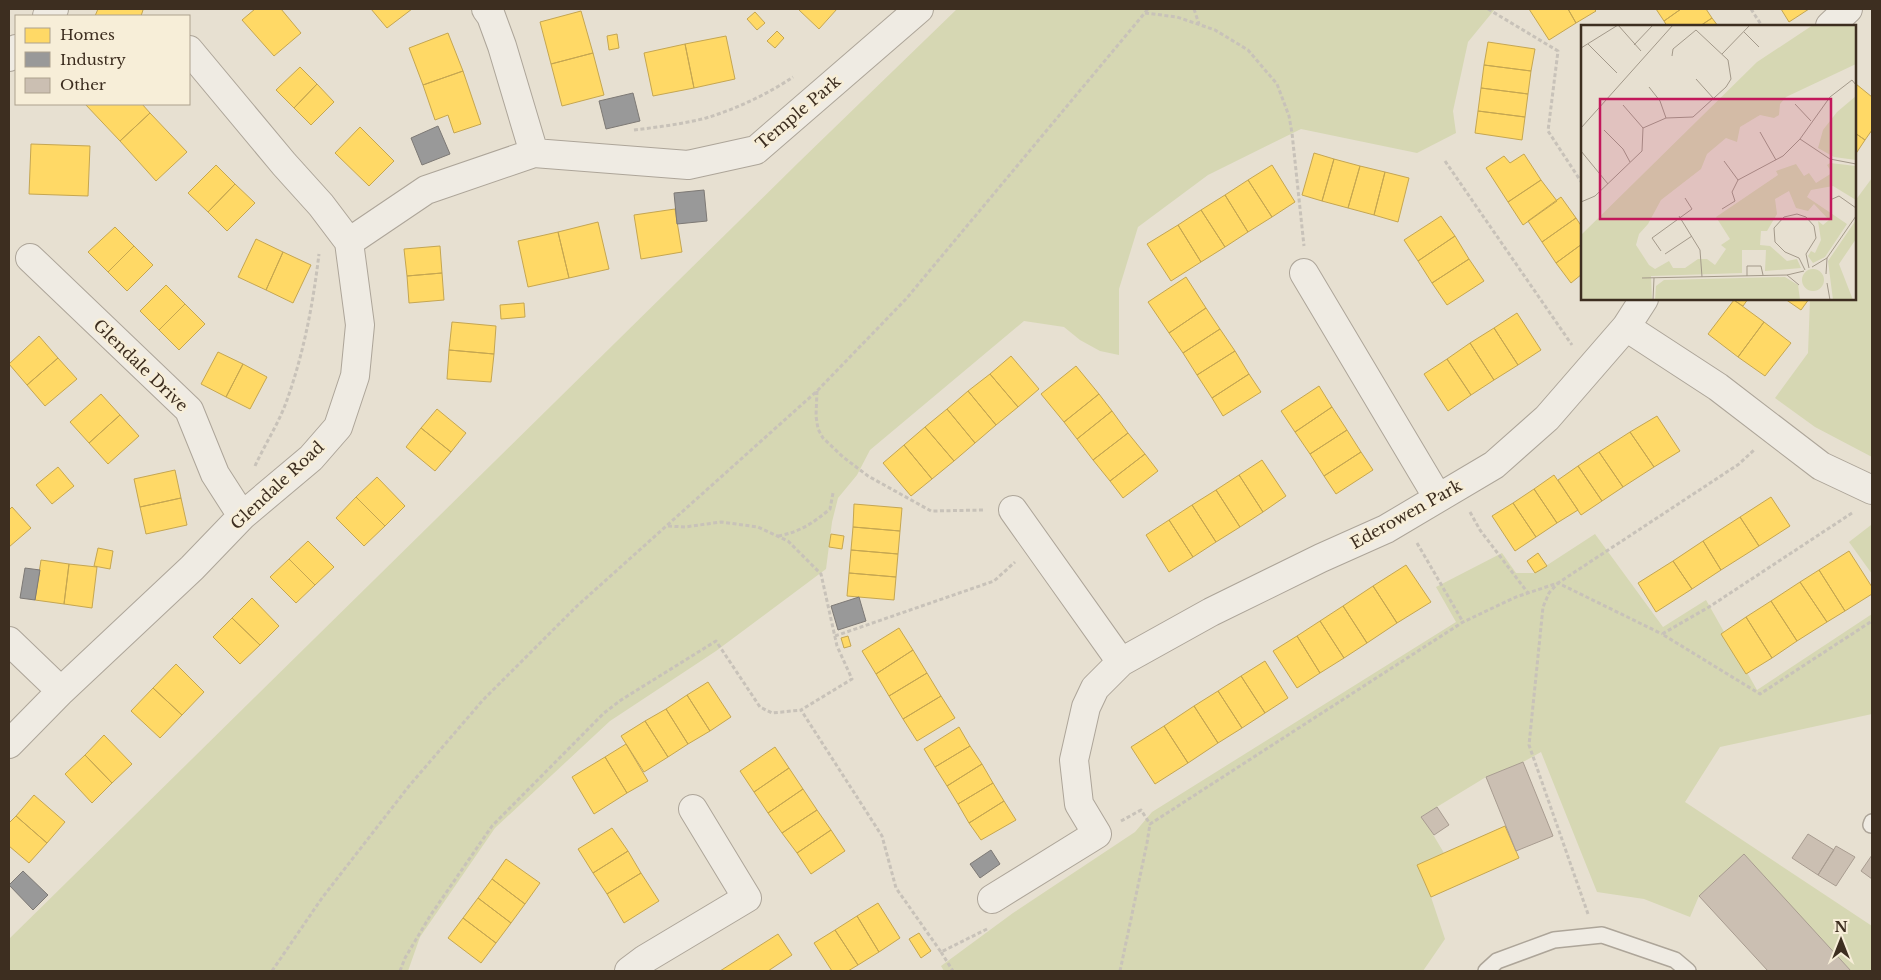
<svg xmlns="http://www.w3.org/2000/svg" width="1881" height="980" viewBox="0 0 1881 980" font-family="'Libre Baskerville',serif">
<rect width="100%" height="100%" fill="#e7e0d1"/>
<path fill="#d6d7b3" d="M957,9H1495L1468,42L1453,111L1456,133L1417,153L1301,129L1208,175L1138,227L1119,289V355L1100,351L1080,340L1064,327L1024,321L870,450L857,475L838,498L832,522L826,569L716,651L610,721L495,828L420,937L408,971H9V939L799,162Z
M1872,178V457L1815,427L1775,398L1808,353L1810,299H1855V201Z
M1871,525H1872V574L1849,542Z
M1595,534L1663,627L1706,600L1757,690L1872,614V714L1720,747L1685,802L1872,926V971H1851L1744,855L1699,896L1690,917L1644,899L1597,892L1541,752L1523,762L1486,777L1422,816L1444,853L1417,865L1431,897L1445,939L1423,971H944L941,966L1013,913L1135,832L1152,812L1456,622L1436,587L1502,553L1516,573H1535Z"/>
<path fill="#ffd966" stroke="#c5a651" d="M98,9H140L143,10L141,16H95Z
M255,9H281L301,33L274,56L242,20Z
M371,9H412L387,28Z
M798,9H837L819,29Z
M1529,9H1568L1576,23L1549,40Z
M1568,9H1594L1596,11L1576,23Z
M1656,9H1681L1664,21Z
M1681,9H1706L1712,18L1700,26H1667L1664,21Z
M1781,9H1809L1789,22Z
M581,11L593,53L551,64L540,22Z
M755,12L765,23L757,30L747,19Z
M1712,18L1718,26H1700Z
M777,31L784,38L775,48L767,41Z
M448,33L463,71L423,85L409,48Z
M617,34L619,48L609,50L607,36Z
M726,36L735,79L694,88L685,44Z
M1488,42L1535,49L1531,71L1484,65Z
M685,44L694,88L653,96L644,53Z
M593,53L604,95L562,106L551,64Z
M1484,65L1531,71L1528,94L1481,88Z
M300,67L317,84L294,108L276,90Z
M463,71L481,124L454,133L448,115L435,120L423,85Z
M317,84L334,102L311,125L294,108Z
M1856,84L1872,97V130L1865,140L1855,133Z
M1481,88L1528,94L1525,117L1478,111Z
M85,104H142L150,113L120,141Z
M1478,111L1525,117L1522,140L1475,133Z
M150,113L187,152L156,181L120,141Z
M360,127L394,161L369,186L335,153Z
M1855,133L1865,140L1855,155Z
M31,144L90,146L88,196L29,194Z
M1314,153L1334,159L1322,201L1302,195Z
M1524,154L1541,180L1508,202L1486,168L1504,156L1510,163Z
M1334,159L1360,166L1348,208L1322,201Z
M216,165L235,184L208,212L188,193Z
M1272,165L1295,202L1272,217L1248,180Z
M1360,166L1385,172L1374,215L1348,208Z
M1385,172L1409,178L1398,222L1374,215Z
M1248,180L1272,217L1248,232L1225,195Z
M1541,180L1557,201L1523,225L1508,202Z
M235,184L255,203L227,231L208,212Z
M1225,195L1248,232L1225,247L1201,210Z
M1561,197L1576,218L1542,242L1528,221Z
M675,209L682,252L641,259L634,215Z
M1201,210L1225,247L1201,262L1178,225Z
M1441,216L1455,236L1418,261L1404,240Z
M1576,218L1582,227V244L1556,263L1542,242Z
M598,222L609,269L569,278L558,232Z
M1178,225L1201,262L1171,281L1147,244Z
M115,227L134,246L108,272L88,252Z
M558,232L569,278L528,287L518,241Z
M1455,236L1469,259L1432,283L1418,261Z
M256,239L283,252L266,290L238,277Z
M1582,244V274L1571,283L1556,263Z
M134,246L153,265L127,291L108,272Z
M440,246L442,273L407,276L404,249Z
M283,252L311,265L293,303L266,290Z
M1469,259L1484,281L1447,305L1432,283Z
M442,273L444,300L409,303L407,276Z
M1186,277L1206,308L1169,333L1148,302Z
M166,285L185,304L159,330L140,311Z
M1732,299H1748L1743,306Z
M1785,299H1809L1801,310Z
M1734,300L1764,322L1738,357L1708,334Z
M524,303L525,317L501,319L500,305Z
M185,304L205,324L179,350L159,330Z
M1206,308L1220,329L1183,353L1169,333Z
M1517,313L1541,350L1518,365L1494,328Z
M452,322L496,326L494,354L449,350Z
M1764,322L1791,343L1765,376L1738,357Z
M1494,328L1518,365L1494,380L1470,343Z
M1220,329L1235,351L1197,375L1183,353Z
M39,336L58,358L27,385L9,364Z
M1470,343L1494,380L1471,395L1447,359Z
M449,350L494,354L491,382L447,379Z
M1235,351L1249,374L1212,398L1197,375Z
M218,352L243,364L226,397L201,384Z
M1011,356L1039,389L1018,407L990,374Z
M58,358L77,379L45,406L27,385Z
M1447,359L1471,395L1448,411L1424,374Z
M243,364L267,377L250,409L226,397Z
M1076,366L1099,394L1064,422L1041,394Z
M990,374L1018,407L996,425L968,391Z
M1249,374L1261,392L1223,416L1212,398Z
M1319,386L1332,407L1295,432L1281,411Z
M968,391L996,425L975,443L947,409Z
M101,394L120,415L89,443L70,422Z
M1099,394L1112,411L1077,439L1064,422Z
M1332,407L1347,430L1310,454L1295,432Z
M437,409L466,433L451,452L421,428Z
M947,409L975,443L954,461L925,427Z
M1112,411L1128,433L1093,460L1077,439Z
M120,415L139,436L108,464L89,443Z
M1657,416L1680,451L1654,467L1630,432Z
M925,427L954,461L932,479L904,445Z
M421,428L451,452L435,471L406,447Z
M1347,430L1361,452L1324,476L1310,454Z
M1630,432L1654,467L1623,487L1599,452Z
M1128,433L1145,454L1110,481L1093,460Z
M904,445L932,479L911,496L883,463Z
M1361,452L1373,470L1336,494L1324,476Z
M1599,452L1623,487L1602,501L1578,466Z
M1145,454L1158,471L1123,498L1110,481Z
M1262,460L1286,496L1263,512L1239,475Z
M1578,466L1602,501L1581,515L1558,480Z
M58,467L74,486L52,504L36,485Z
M175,470L181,498L140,507L134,479Z
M1239,475L1263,512L1240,527L1216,490Z
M1554,475L1578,510L1557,523L1534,489Z
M377,477L405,506L385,526L356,497Z
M1534,489L1557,523L1536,537L1513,503Z
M1216,490L1240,527L1216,542L1192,505Z
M356,497L385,526L364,546L336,518Z
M1771,497L1790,526L1759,546L1740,517Z
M181,498L187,525L146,534L140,507Z
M1513,503L1536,537L1515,551L1492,516Z
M854,504L902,508L900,531L853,527Z
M1192,505L1216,542L1193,557L1169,520Z
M12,507L31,528L9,547V510Z
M1740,517L1759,546L1721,570L1703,541Z
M1169,520L1193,557L1169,572L1146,535Z
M853,527L900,531L898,554L851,550Z
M831,534L844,536L842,549L829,547Z
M308,541L334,567L315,585L289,559Z
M1703,541L1721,570L1692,589L1673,561Z
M98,548L113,551L110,569L94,566Z
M851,550L898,554L896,577L849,573Z
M1849,551L1872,587V594L1845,611L1819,570Z
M1538,553L1547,566L1535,573L1527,561Z
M289,559L315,585L296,603L270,577Z
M41,560L69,564L64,604L35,600Z
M1673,561L1692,589L1656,612L1638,583Z
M69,564L97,567L92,608L64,604Z
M1406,565L1431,602L1397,623L1373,586Z
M1819,570L1845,611L1827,622L1800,582Z
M849,573L896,577L894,600L847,596Z
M1800,582L1827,622L1797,641L1771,601Z
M1373,586L1397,623L1367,643L1343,606Z
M252,598L279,626L260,645L232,618Z
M1771,601L1797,641L1772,658L1746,617Z
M1343,606L1367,643L1344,658L1320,621Z
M1746,617L1772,658L1746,674L1721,634Z
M232,618L260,645L240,664L213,637Z
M1320,621L1344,658L1320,673L1297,636Z
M899,628L913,650L876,674L862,651Z
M848,636L851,646L844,648L841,638Z
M1297,636L1320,673L1297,688L1273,651Z
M913,650L927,673L889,696L876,674Z
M1265,661L1288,698L1265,713L1241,676Z
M176,664L204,692L182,715L153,688Z
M927,673L941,696L903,719L889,696Z
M1241,676L1265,713L1242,728L1218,691Z
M708,682L731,717L710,731L687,695Z
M153,688L182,715L160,738L131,711Z
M1218,691L1242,728L1218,743L1194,706Z
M687,695L710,731L688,744L666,709Z
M941,696L955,718L917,741L903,719Z
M1194,706L1218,743L1188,763L1164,726Z
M666,709L688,744L668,757L645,721Z
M645,721L668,757L644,772L621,736Z
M1164,726L1188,763L1155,784L1131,747Z
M959,727L970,746L935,767L924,749Z
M104,735L132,764L112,783L85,755Z
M626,744L648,781L627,793L605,757Z
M970,746L982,764L947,786L935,767Z
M775,747L789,768L754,792L740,771Z
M85,755L112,783L92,803L65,774Z
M605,757L627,793L594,814L572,777Z
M982,764L993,783L958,804L947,786Z
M789,768L803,789L768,813L754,792Z
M993,783L1004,801L969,823L958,804Z
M803,789L817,810L782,833L768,813Z
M34,795L65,822L47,843L16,816Z
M1004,801L1016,820L981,840L969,823Z
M817,810L831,830L797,853L782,833Z
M16,816L47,843L29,863L9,846V823Z
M1505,826L1519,858L1431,897L1417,865Z
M612,828L628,851L593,873L578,849Z
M831,830L845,851L811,874L797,853Z
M628,851L641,873L607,894L593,873Z
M506,859L540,883L525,904L492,879Z
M641,873L659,901L624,923L607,894Z
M492,879L525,904L511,923L478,898Z
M478,898L511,923L496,943L463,918Z
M878,903L900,938L879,952L857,916Z
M857,916L879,952L858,965L835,930Z
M463,918L496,943L481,963L448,938Z
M835,930L858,965L848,971H832L814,943Z
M919,933L931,951L921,958L909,939Z
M778,934L792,955L768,971H720Z"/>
<path fill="#999" stroke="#7d7975" d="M633,93L640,121L606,129L599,101Z
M438,126L450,154L422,165L411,138Z
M704,190L707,221L677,224L674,193Z
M25,568L40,570L35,600L20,598Z
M859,597L866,621L838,630L831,606Z
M991,850L1000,864L980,878L970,864Z
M23,871L48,895L33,910L9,885Z"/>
<path fill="#cbbfb2" stroke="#a89c90" d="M1523,762L1553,836L1516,851L1486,777Z
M1437,807L1449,825L1434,835L1421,817Z
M1808,834L1834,850L1818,875L1792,858Z
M1836,846L1855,857L1836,886L1818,875Z
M1744,854L1851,971H1768L1699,896Z
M1872,855V879L1861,871Z"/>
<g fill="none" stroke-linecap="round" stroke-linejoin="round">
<g stroke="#ada599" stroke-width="18">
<path id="lane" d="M1871,825L1872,822
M1486,971L1497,961L1554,940L1602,935L1675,960L1688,971"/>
</g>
<g stroke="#ada599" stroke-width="30">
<path id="street" d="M486,9L491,16L502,46L534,153
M47,16L54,9
M1830,26L1848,9
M9,57L16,49
M349,242L426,190L534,153L688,165L756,150L919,9
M30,258L189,410L215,474L242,516
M1304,273L1438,498
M1626,327L1644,299
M1013,510L1121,662
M9,641L61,691
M9,744L61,691L192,568L242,516L311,458L338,427L355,376L360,325L349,242L321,205L284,164L189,50
M992,899L1097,834L1079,804L1074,760L1086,707L1095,688L1121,662L1211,612L1321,558L1386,529L1494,465L1547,418L1626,327L1718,387L1821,466L1872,490
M629,971L645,959L747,898L693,809"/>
</g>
<path stroke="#c8c2b9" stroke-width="3" stroke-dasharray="4 2.5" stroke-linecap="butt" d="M1194,9L1199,24
M1488,9L1558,51L1548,131L1582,183
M1751,9L1762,26
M1145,13L1177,17L1215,30L1248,50L1277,84L1289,116L1292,133L1304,246
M634,130C658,127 683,124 706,118C736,109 768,94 793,77
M1445,161L1572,345
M817,391L816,416L818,429L823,438L843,457L868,476L931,511L984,510
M255,466C265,444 279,423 287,400C304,352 313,304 319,254
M1470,512L1480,530L1528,593
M1852,513L1709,607L1662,634L1760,694L1872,621
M668,526L685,527L721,522L758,527L788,541L821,574L837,646L852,679L801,710L882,836L896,888L941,952L989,928
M778,536C800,532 813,523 830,509L833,493
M1417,543L1463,622
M835,636L994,581L1015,562
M1121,821L1141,810L1150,824L1463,622L1516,597L1558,583L1739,464L1754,450
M1588,914L1529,745L1543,607L1549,593L1558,583L1662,634
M941,952L953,971
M272,971L322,898L409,786L483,700L577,606L817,391L906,299L1148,9
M400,971L405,958L430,916L492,826L604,713L621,700L716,641L760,707L772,713L801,710
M1120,971L1147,843L1150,824"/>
<use href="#lane" stroke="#efebe3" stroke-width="15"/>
<use href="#street" stroke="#efebe3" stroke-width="28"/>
</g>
<g text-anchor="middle" stroke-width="5" stroke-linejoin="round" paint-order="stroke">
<g font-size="16" fill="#3d2e20" stroke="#f7eed8">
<text transform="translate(798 112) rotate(-40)" y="6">Temple Park</text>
<text transform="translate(141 365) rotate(44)" y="6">Glendale Drive</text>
<text transform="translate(277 485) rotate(-43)" y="6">Glendale Road</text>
<text transform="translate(1406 514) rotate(-29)" y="6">Ederowen Park</text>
</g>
</g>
<g transform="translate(1581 25)">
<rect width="275" height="275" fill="#e7e0d1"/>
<path d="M232,0H275V39L205,72L199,79L198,90L193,93L179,90L159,102L156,117L145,113L126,129L120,144L80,175L67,199L58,209L55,220L68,240L74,244L88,236L92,243H104L117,234H126L134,240L145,224L140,220L149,214L135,192L197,150L195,146L215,139L223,151L228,148L235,158L251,148L246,140L249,138L275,141V175L252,161L230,165L226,172L266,199L244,232L232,238L227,231L230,226L234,228L240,215L237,196L242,200L248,195L233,179L227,186L215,183L208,166L194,174L196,189L186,206H180L179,220L189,221L206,236L216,234L220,243L184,246L185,225H161V248L70,251L71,275H0V210L176,37ZM275,71V135L253,132L237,123L242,105L256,87ZM275,195V214L258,239L272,275H252L247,236ZM221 255a11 11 0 1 1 22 0a11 11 0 1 1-22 0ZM204,252L217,260L219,275H74L75,261L83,255Z" fill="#d6d7b3"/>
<path fill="none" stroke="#a3998a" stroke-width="1" d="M37,0L60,26M163,7L178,22M7,19L36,48M53,20L72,0M0,23L37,0M141,29L169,0M115,54L133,74M68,62L79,76L85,93M214,79L230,96M0,103L92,0M62,103L85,93L112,92L145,62L150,54L147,35L115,5L92,24L91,31M23,105L42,124L49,137M179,107L195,135M219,114L249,72L271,55L275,60M0,126L27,159M143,136L157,155M249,175L258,171L275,183M0,177L14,171L61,126L62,103L42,80M141,184L154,176L151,167L157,155L202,131L219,114L249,134L275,139M98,191L119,225L121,252M80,226L71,213L111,184L104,173M84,229L111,211M231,242L246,233L275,191M224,245L218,233L204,227L194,217L193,203L203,192L216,189L225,192L233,201L235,213L225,229L228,243M245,249L246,233M206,250L218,260M166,251V241H180L182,250M61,253L206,250L223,246M246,258L249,275M72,275L73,253"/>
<path fill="#c2185b" fill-opacity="0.15" stroke="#c2185b" stroke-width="2.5" d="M19,74H250V194H19Z"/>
<rect width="275" height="275" fill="none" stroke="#3d2e20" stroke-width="2.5"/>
</g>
<rect width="1881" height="980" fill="none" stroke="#3d2e20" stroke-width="20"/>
<rect x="15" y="15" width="175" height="90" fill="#f7eed8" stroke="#ada18e"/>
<rect x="25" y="28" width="25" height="15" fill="#ffd966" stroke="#ada18e"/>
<text x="60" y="40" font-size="15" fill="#3d2e20">Homes</text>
<rect x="25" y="52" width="25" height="15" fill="#999999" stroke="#ada18e"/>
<text x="60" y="65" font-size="15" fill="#3d2e20">Industry</text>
<rect x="25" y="78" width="25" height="15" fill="#cbbfb2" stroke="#ada18e"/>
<text x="60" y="90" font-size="15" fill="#3d2e20">Other</text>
<g transform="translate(1841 940)" stroke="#f7eed8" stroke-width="4" paint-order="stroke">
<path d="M0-4L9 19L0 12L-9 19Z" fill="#3d2e20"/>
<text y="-8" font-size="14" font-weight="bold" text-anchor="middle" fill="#3d2e20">N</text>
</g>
</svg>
